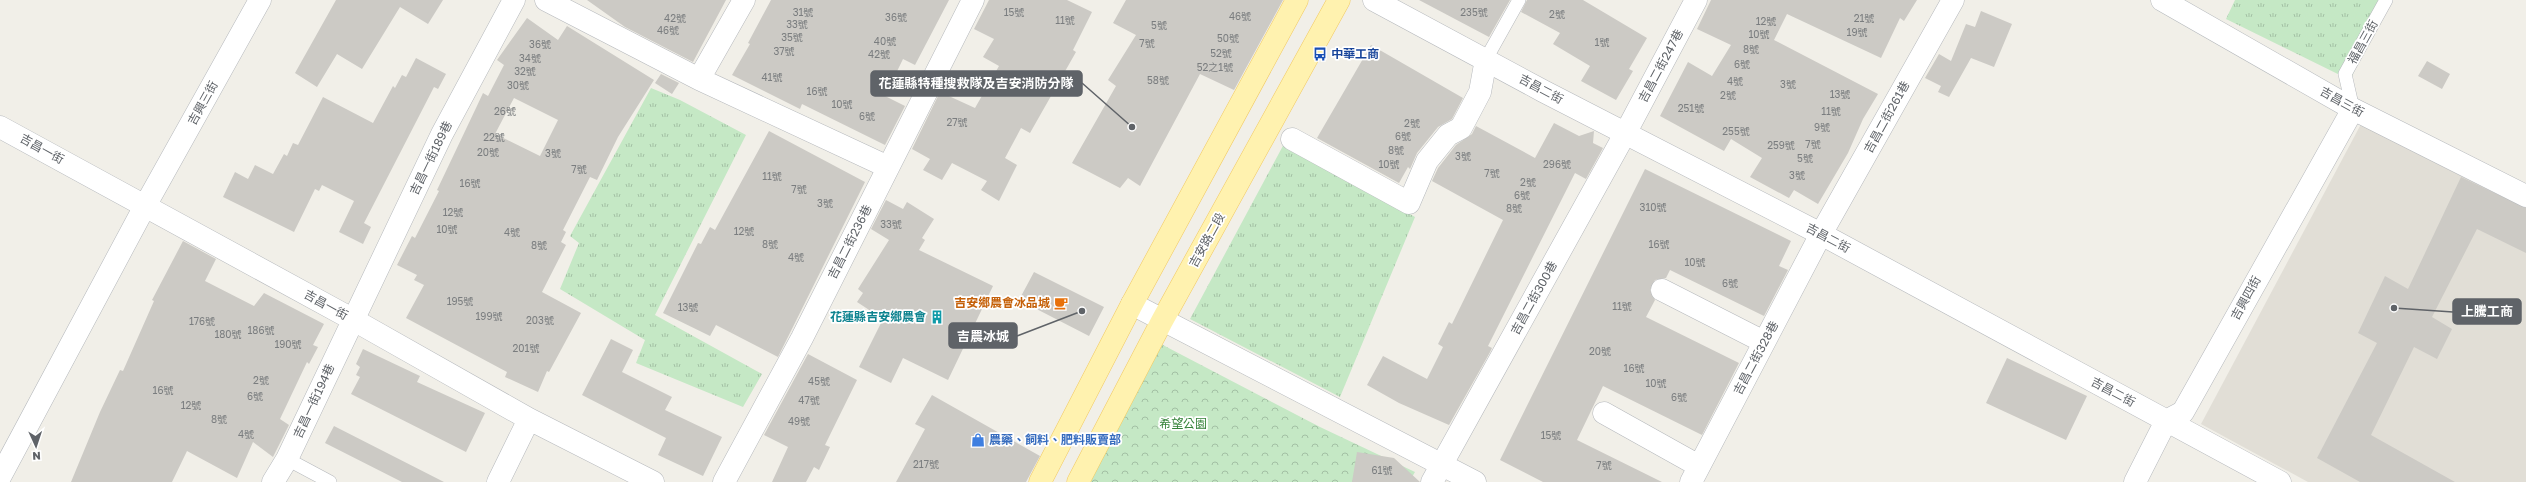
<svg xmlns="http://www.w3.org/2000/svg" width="2526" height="482" viewBox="0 0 2526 482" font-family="'Golos Text','Noto Sans TC',sans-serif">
<defs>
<pattern id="grass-tufts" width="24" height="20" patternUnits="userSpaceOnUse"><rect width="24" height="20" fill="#c5e8c5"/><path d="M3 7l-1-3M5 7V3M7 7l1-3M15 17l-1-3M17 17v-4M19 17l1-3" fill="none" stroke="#a3c0a4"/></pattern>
<pattern id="park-crowns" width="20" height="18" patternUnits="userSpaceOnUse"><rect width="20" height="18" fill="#c5e8c5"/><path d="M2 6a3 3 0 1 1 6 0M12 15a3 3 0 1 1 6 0" fill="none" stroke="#a3c0a4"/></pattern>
</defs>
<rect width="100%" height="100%" fill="#f1efe8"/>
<path fill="#e1ded6" d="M2368,111L2526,193V482H2308L2201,424Z"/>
<path fill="url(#grass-tufts)" d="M2235,0H2389L2350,80L2226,19Z
M651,88L680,100L746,135L655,315L762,374L743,407L636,363L645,340L560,289L579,243L570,236Z
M1285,142L1415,217L1340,397L1190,319Z"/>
<path fill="url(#park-crowns)" d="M1159,343L1320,427L1415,472L1409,482H1086Z"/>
<path fill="#cccac5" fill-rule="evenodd" d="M336,0H443L428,24L400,7L362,69L337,54L317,87L295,73Z
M587,0H726L693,62L625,27Z
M771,0H949L915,65L903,59L885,96L905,106L885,145L802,104L800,109L732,75L750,44L748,43Z
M989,0H1067L1092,12L1073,50L1076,52L1030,133L1021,128L1005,158L1017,165L999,201L981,190L987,181L952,163L942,180L923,170L930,159L912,149L940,92L975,108L999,66L983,57L994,39L974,29Z
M1126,0H1283L1234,90L1200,74L1140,186L1128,178L1120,188L1072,163L1116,86L1108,80L1136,35L1113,23Z
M1419,0H1510L1489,37Z
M1527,0H1583L1647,38L1629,69L1633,71L1616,100L1581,81L1590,66L1553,44L1560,33L1521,12Z
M1711,0H1917L1904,21L1900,18L1881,58L1787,14L1774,40L1878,94L1863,119L1848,153L1818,204L1794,190L1789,198L1750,177L1762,158L1731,139L1724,151L1660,116L1688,62L1712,76L1731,45L1697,29Z
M1981,11L2012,24L1994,67L1971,58L1949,97L1938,92L1941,86L1925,78L1939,54L1951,61L1966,24L1975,27Z
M527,18L558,40L567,26L654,80L618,137L597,180L590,177L563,230L566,232L561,242L566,245L542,292L581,313L549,372L547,371L538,392L505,377L507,372L406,318L424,285L414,280L417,275L397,265L412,236L415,238L439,191L437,190L476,108L483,93L488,96L504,65L497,60ZM514,98L558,120L540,156L495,134Z
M1371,45L1463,98L1452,119L1438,127L1417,153L1410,169L1408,167L1399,183L1317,138Z
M416,58L446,74L438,89L434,87L364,223L371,227L363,244L339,232L354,201L322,185L319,191L315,189L294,232L223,197L235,172L248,179L255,165L273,174L284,154L287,156L293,143L298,145L323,97L373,123L393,86L395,88L402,75L406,77Z
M2427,61L2450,74L2442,89L2418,76Z
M661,74L679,83L672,94L655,83Z
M1554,123L1579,136L1594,131L1593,143L1603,148L1586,179L1575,173L1488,346L1492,348L1489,354L1449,425L1399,403L1367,385L1383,356L1427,379L1443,347L1438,344L1449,322L1452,324L1503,220L1432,181L1438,168L1456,145L1472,134L1476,126L1535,158Z
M769,131L865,182L778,357L716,325L710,336L663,313L698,243L701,244L710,227L715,230Z
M1645,169L1791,241L1779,266L1788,270L1764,316L1670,270L1666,278L1655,280L1650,290L1655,300L1646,317L1739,363L1702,435L1603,386L1577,440L1662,482H1543L1500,460Z
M2461,177L2526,208V253L2477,229L2432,317L2452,329L2437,359L2414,347L2371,435L2455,482H2360L2317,458L2377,343L2358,333L2385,276L2408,289Z
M886,200L903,209L907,202L934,219L922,238L925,240L919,250L993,286L948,380L903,358L891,383L859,367L883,319L857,302L863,293L858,289L889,240L871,229Z
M183,241L216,259L205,281L254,306L264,293L324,324L313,345L318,347L309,364L307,362L280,419L289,425L273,457L253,442L237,478L187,451L172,482H71L100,412L120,370L123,371L154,301L152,300Z
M1034,272L1104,307L1089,336L1019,300Z
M611,339L633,350L622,372L672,397L665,410L722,437L703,476L658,455L666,438L582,395Z
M363,349L420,376L417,382L485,413L466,452L351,394L360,377L356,375L360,367L356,364Z
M808,354L857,380L825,445L830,447L819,470L814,467L806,482H772L788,447L764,435Z
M2007,358L2087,396L2066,440L1986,403Z
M932,395L1040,456L1026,482H896L925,429L915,424Z
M334,426L444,482H402L325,443Z
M1357,452L1394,458L1420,482H1352Z"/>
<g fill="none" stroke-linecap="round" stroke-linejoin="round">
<g stroke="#b5b8bc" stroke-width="14">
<path id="service" d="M1486,59L1519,0
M2353,109L2345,74L2386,0
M287,459L330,482"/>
</g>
<g stroke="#b5b8bc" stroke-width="23">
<path id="minor" d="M546,0L699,79L888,167
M1374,0L1543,91L1821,234L2280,482
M2162,0L2353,109L2526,196
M699,79L744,0
M0,127L352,319L529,419L653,482
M1292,139L1409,203L1427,161L1448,135L1461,128L1480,92L1486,59
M1662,290L1764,342
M1132,304L1475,482
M1604,413L1699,466
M0,477L145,206L260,0
M273,482L287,459L442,134L514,0
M498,482L529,419
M724,482L802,338L973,0
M1432,482L1626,132L1696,0
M1691,482L1821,234L1953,0
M2135,482L2166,421L2183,412L2353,109"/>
</g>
<g stroke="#f2c960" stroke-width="23">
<path id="primary" d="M1040,482L1132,304L1297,0
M1078,482L1162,321L1339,0"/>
</g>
<use href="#service" stroke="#fff" stroke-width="13"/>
<use href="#minor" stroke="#fff" stroke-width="22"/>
<use href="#primary" stroke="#fff2af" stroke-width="22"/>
</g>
<defs>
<g id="bus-bare" transform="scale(1.08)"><path d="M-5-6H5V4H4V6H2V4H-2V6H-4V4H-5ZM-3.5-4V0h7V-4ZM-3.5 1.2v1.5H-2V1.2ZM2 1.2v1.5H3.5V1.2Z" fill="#1a4fb4" stroke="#fff" stroke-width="2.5" paint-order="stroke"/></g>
<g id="cafe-bare" transform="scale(1.08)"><path d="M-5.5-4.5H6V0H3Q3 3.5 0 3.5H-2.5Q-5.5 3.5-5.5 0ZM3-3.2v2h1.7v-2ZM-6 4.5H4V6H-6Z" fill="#e8710a" stroke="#fff" stroke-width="2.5" paint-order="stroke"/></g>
<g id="building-bare" transform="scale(1.08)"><path d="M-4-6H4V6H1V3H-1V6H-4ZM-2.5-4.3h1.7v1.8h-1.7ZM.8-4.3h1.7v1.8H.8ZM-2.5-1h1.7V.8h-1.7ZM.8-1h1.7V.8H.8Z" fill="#0f9aa8" stroke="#fff" stroke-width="2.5" paint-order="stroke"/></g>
<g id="shop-bare" transform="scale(1.08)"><path d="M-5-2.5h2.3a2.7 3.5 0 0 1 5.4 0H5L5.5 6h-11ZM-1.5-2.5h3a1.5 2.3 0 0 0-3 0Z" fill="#3f7fe0" stroke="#fff" stroke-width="2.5" paint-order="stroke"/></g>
</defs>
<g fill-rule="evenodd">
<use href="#bus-bare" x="1320" y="54"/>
<use href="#cafe-bare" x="1061" y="303"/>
<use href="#building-bare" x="937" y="317"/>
<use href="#shop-bare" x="978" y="440"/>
</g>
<g text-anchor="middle" stroke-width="3.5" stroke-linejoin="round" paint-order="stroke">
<g font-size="10" fill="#7a7d7f">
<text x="803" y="16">31號</text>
<text x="1014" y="16">15號</text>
<text x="1474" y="16">235號</text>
<text x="1557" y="18">2號</text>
<text x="1240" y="20">46號</text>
<text x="896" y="21">36號</text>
<text x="675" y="22">42號</text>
<text x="1864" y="22">21號</text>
<text x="1065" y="24">11號</text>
<text x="1766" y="25">12號</text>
<text x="797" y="28">33號</text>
<text x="1159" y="29">5號</text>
<text x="668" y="34">46號</text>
<text x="1857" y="36">19號</text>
<text x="1759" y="38">10號</text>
<text x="792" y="41">35號</text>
<text x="1228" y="42">50號</text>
<text x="885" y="45">40號</text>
<text x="1602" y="46">1號</text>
<text x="1147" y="47">7號</text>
<text x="540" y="48">36號</text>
<text x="1751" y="53">8號</text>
<text x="784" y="55">37號</text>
<text x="1221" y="57">52號</text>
<text x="879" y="58">42號</text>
<text x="530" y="62">34號</text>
<text x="1742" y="68">6號</text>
<text x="1215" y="71">52之1號</text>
<text x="525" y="75">32號</text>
<text x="772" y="81">41號</text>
<text x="1158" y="84">58號</text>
<text x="1735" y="85">4號</text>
<text x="1788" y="88">3號</text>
<text x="518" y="89">30號</text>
<text x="817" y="95">16號</text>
<text x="1840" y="98">13號</text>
<text x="1728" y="99">2號</text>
<text x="842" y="108">10號</text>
<text x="1691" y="112">251號</text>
<text x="505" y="115">26號</text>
<text x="1831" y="115">11號</text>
<text x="867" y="120">6號</text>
<text x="957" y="126">27號</text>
<text x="1412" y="127">2號</text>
<text x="1822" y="131">9號</text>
<text x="1736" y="135">255號</text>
<text x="1403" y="140">6號</text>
<text x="494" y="141">22號</text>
<text x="1813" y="148">7號</text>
<text x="1781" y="149">259號</text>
<text x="1396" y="154">8號</text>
<text x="488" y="156">20號</text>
<text x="553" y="157">3號</text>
<text x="1463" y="160">3號</text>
<text x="1805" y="162">5號</text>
<text x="1389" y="168">10號</text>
<text x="1557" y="168">296號</text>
<text x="579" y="173">7號</text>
<text x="1492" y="177">7號</text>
<text x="1797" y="179">3號</text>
<text x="772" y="180">11號</text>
<text x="1528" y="186">2號</text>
<text x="470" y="187">16號</text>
<text x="799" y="193">7號</text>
<text x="1522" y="199">6號</text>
<text x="825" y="207">3號</text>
<text x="1653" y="211">310號</text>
<text x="1514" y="212">8號</text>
<text x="453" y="216">12號</text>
<text x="891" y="228">33號</text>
<text x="447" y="233">10號</text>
<text x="744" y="235">12號</text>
<text x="512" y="236">4號</text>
<text x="770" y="248">8號</text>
<text x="1659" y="248">16號</text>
<text x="539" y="249">8號</text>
<text x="796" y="261">4號</text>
<text x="1695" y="266">10號</text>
<text x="1730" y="287">6號</text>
<text x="460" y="305">195號</text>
<text x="1622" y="310">11號</text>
<text x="688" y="311">13號</text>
<text x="489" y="320">199號</text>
<text x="540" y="324">203號</text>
<text x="202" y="325">176號</text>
<text x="261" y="334">186號</text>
<text x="228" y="338">180號</text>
<text x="288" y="348">190號</text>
<text x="526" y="352">201號</text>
<text x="1600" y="355">20號</text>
<text x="1634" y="372">16號</text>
<text x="261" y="384">2號</text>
<text x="819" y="385">45號</text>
<text x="1656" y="387">10號</text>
<text x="163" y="394">16號</text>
<text x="255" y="400">6號</text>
<text x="1679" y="401">6號</text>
<text x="809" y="404">47號</text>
<text x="191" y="409">12號</text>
<text x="219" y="423">8號</text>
<text x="799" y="425">49號</text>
<text x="246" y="438">4號</text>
<text x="1551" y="439">15號</text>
<text x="926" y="468">217號</text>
<text x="1604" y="469">7號</text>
<text x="1382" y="474">61號</text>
</g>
<g font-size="12" fill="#5f6368" stroke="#fff">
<text transform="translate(2363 42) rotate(-61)" y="4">福昌三街</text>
<text transform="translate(1661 66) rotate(-62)" y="4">吉昌二街247巷</text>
<text transform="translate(1541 89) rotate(28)" y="4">吉昌二街</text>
<text transform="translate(2342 102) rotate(29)" y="4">吉昌三街</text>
<text transform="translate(203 103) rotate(-61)" y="4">吉興三街</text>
<text transform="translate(1887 117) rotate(-61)" y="4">吉昌二街261巷</text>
<text transform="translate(42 149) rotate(29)" y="4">吉昌一街</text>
<text transform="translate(431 158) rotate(-64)" y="4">吉昌一街189巷</text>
<text transform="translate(1828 238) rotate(28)" y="4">吉昌二街</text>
<text transform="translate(1207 240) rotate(-61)" y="4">吉安路二段</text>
<text transform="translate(850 242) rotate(-63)" y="4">吉昌二街236巷</text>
<text transform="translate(1534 298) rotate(-61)" y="4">吉昌二街300巷</text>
<text transform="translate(2246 298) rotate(-61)" y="4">吉興四街</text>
<text transform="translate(326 305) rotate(29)" y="4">吉昌一街</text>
<text transform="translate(1756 358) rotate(-62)" y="4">吉昌二街328巷</text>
<text transform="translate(2113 392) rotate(28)" y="4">吉昌二街</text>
<text transform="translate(314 401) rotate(-65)" y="4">吉昌一街194巷</text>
</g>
<g font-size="12" font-weight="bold" fill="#164399" stroke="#fff" text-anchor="start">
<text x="1331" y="58">中華工商</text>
</g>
<g font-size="12" font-weight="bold" fill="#c56008" stroke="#fff" text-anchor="end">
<text x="1050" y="307">吉安鄉農會冰品城</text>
</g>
<g font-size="12" font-weight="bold" fill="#0d838f" stroke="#fff" text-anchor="end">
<text x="926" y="321">花蓮縣吉安鄉農會</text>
</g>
<g font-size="12" fill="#348238" stroke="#fff">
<text x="1183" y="428">希望公園</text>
</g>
<g font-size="12" font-weight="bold" fill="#366cbe" stroke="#fff" text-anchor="start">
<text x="989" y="444">農藥、飼料、肥料販賣部</text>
</g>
</g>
<path fill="none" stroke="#5f6368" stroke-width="1.5" d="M1132 127L1082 83M2394 308L2453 312M1082 311L1017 336"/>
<g fill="#5f6368" stroke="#fff" stroke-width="1.5">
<circle cx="1132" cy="127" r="4"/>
<circle cx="2394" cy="308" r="4"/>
<circle cx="1082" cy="311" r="4"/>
</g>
<g fill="#5f6368" stroke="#5f6368" stroke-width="1.5">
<rect x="871" y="71" width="211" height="25" rx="4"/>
<rect x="2453" y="299" width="68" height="25" rx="4"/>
<rect x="949" y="323" width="68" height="25" rx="4"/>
</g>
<g font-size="13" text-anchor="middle" font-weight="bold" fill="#fff">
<text x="976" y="88">花蓮縣特種搜救隊及吉安消防分隊</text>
<text x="2487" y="316">上騰工商</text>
<text x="983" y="341">吉農冰城</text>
</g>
<g transform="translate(36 446) rotate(177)" stroke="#ffffff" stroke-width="3" paint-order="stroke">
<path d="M0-3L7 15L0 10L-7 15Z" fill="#5f6368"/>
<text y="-6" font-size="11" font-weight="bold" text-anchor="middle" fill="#5f6368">N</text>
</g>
</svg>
